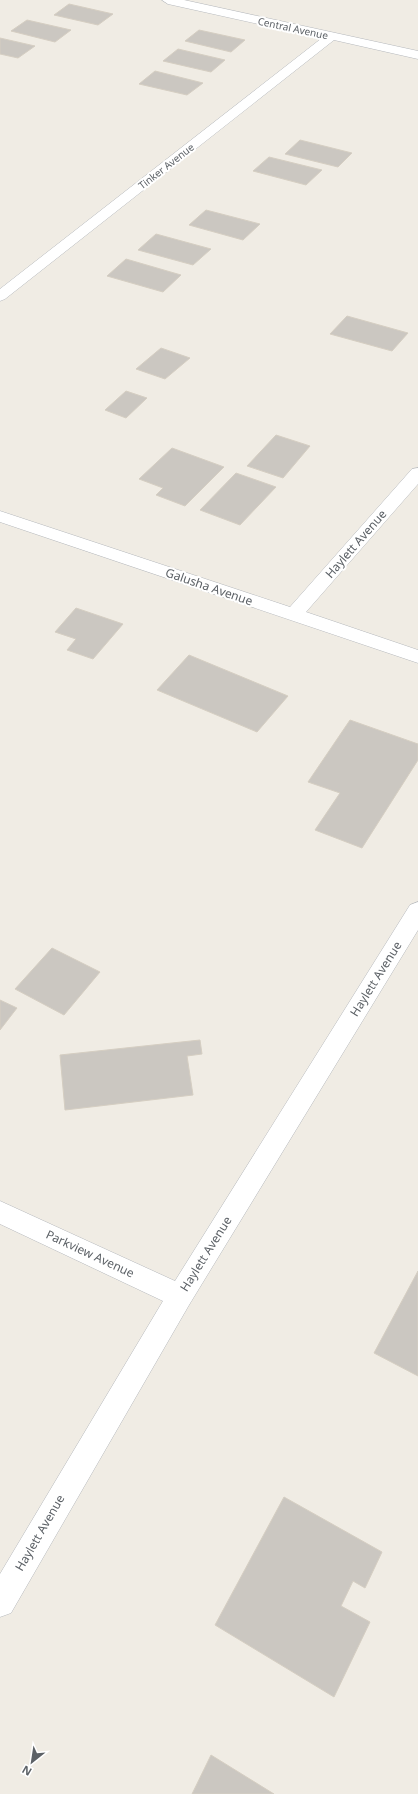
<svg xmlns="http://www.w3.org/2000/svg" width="418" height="1794" viewBox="0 0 418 1794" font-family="'Noto Sans',sans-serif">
<rect width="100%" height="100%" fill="#f0ece4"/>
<path fill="#cbc7c1" stroke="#d5cec2" d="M69,4L113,14L98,25L54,15Z
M27,20L71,30L55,42L11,31Z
M199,30L245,40L231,52L185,41Z
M0,38L35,46L18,58L0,54Z
M178,49L225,60L211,72L163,61Z
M155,71L203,83L187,95L139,84Z
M300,140L352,153L338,167L285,154Z
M269,157L322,170L306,185L253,171Z
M206,210L260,224L243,240L189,225Z
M156,234L211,249L193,265L138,250Z
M126,259L181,275L163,292L107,276Z
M347,316L408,333L392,351L330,334Z
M161,348L190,358L165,379L136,369Z
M126,391L147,398L126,418L105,410Z
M276,435L310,446L283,478L247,466Z
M172,448L224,467L185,506L156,495L163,488L139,479Z
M236,473L276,487L240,525L200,510Z
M76,608L123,624L93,659L67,650L76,639L55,632Z
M189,655L288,696L257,732L157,690Z
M350,720L418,744V760L362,848L315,830L340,793L308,782Z
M52,948L100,972L64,1015L15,989Z
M0,1000L17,1008L0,1030Z
M200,1040L202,1054L187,1056L193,1095L65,1110L60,1055Z
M418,1271V1376L374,1353Z
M284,1497L382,1552L365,1588L353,1581L341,1606L370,1622L334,1697L215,1625Z
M211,1755L274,1794H192Z"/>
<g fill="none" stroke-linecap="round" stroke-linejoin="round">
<g stroke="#b5b8bc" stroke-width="1">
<path id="street" d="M162,0H184L418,51V59L334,40L5,299L0,301V289L322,38L168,4Z
M418,468V484L306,612L418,650V663L0,522V511L290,607L412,469Z
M418,902V930L189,1305L11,1613L0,1617V1574L163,1301L0,1224V1201L175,1281L410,905Z"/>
</g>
<use href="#street" fill="#fff" fill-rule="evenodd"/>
</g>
<g text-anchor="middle" stroke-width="4" stroke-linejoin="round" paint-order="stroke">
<g font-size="10" fill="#5c6166" stroke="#fff">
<text transform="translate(293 28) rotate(12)" y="4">Central Avenue</text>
<text transform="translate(166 166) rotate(-38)" y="4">Tinker Avenue</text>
</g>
<g font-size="12" fill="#5c6166" stroke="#fff">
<text transform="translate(356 544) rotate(-49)" y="4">Haylett Avenue</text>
<text transform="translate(209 587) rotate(19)" y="4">Galusha Avenue</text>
<text transform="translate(376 979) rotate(-58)" y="4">Haylett Avenue</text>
<text transform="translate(90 1254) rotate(25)" y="4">Parkview Avenue</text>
<text transform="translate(206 1254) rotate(-58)" y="4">Haylett Avenue</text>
<text transform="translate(40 1533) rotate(-60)" y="4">Haylett Avenue</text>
</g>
</g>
<g transform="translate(32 1762) rotate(210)" stroke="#ffffff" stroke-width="3" paint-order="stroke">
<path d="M0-3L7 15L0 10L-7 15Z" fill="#5c6166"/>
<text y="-6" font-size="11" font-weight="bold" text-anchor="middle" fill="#5c6166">N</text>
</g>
</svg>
